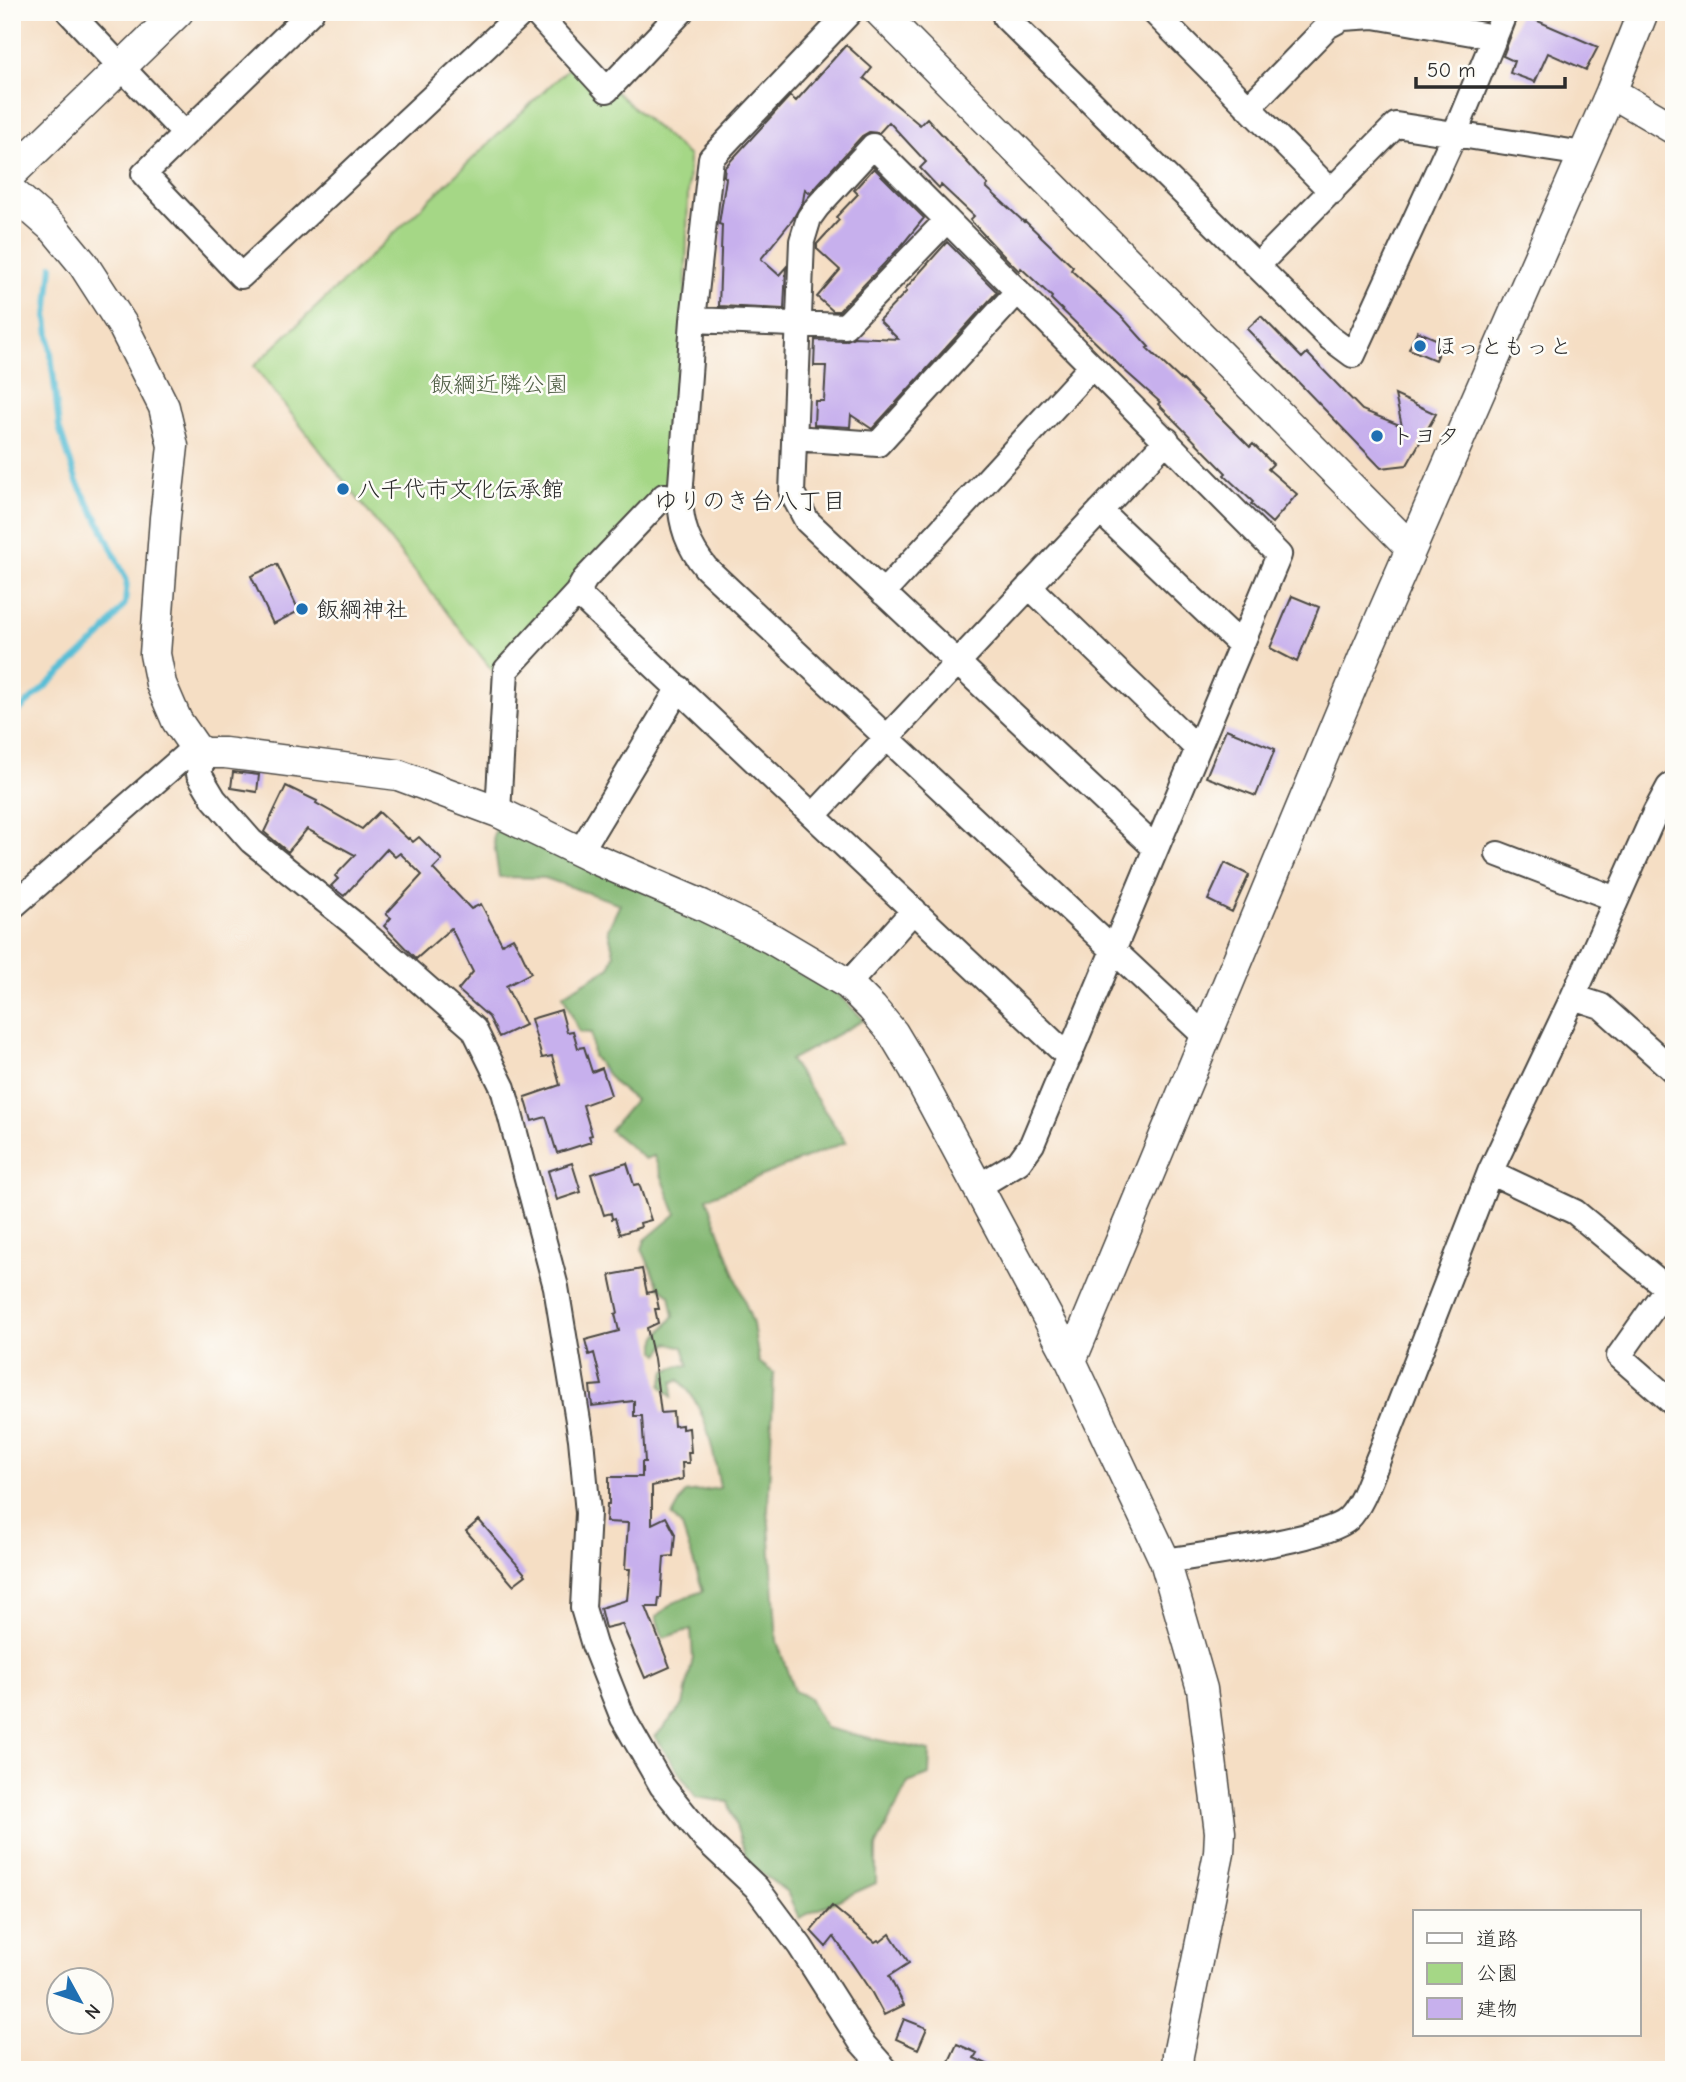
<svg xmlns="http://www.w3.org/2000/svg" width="1686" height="2082" viewBox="0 0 1686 2082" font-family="'Comic Neue','Klee One',sans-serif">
<rect width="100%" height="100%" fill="#fdfcf7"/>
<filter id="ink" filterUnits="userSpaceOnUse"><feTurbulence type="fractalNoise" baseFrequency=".0143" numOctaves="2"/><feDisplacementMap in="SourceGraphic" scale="14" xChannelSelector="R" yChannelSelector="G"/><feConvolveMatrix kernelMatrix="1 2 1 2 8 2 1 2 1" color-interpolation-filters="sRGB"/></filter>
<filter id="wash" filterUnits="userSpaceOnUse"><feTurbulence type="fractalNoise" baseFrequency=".00686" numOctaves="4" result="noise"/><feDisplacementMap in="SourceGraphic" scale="28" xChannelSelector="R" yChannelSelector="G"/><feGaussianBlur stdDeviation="1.57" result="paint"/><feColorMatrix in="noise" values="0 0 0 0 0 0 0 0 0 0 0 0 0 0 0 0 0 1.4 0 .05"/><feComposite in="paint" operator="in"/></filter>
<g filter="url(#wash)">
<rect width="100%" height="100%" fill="#f5dec4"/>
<path fill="#a5d786" stroke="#688158" stroke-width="2" d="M578,59L689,156L680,498L663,493L495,674L254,366Z"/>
<path fill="#84b873" stroke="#58724f" stroke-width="2" d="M498,825L655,896L838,994L864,1020L790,1060L846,1142L707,1198L753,1324L759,1362L774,1373L768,1510L777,1641L794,1691L808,1697L825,1728L930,1751L929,1775L908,1783L876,1847V1883L799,1918L787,1892L749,1864L728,1802L696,1797L655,1737L683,1705L693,1658L691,1629L663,1638L656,1617L673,1603L703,1591L682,1527L672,1516L685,1493L720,1488C713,1451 707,1407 679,1380L673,1382L672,1397L661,1386L666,1371L680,1365L689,1366L683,1347L668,1343L659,1354L656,1351V1338L674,1316L670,1295L659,1287L642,1249L645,1240L676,1214L654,1156L645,1159L610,1130L635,1100L616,1085L593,1056L591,1033L579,1032L563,995L610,967L614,954L608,929L620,904L545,878L499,877L493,836Z"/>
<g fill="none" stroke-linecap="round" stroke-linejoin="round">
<path stroke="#57bdd5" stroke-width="6" d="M12,717L102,635L125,604L127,581L101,526L77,482L59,427L47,317L52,266"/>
</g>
<g id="blocks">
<path fill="#c7b0ed" d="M1520,12H1536L1533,19L1598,47L1586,70L1548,53L1535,82L1510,73L1514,61L1503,56Z
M846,45L872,68L864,78L920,125L927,118L988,185L986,187L1024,222L1025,221L1073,267L1071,270L1123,318L1149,347L1147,348L1182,381L1183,380L1250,447L1253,444L1273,464L1268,469L1297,494L1272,523L1251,504L1253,502L1224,475L1226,473L1158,404L1160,402L1124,370L1051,299L1052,297L1021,268L1019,271L1000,252L970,220L974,216L941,185L939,188L920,168L926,162L889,122L879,133L869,132L862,136L810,193L805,189L803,201L793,219L761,259L779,275L786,267L784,309L719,306L722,225L719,224L726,178L724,176L725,167L790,96L796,101Z
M874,168L924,218L902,245L839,311H833L817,297L840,270L817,249V244L839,220L836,217L858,194L854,190Z
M947,242L997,292L872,429L851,415L850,427L814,425L815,401H824L826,366H814L815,340L845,341L854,337L898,339L879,320L907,291L905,289Z
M1261,316L1302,358L1307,353L1362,410L1402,426L1395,395L1436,414L1407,465L1381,468L1247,329Z
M1417,331L1443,342L1435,360L1409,349Z
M277,564L299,611L273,624L251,576Z
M1292,596L1319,607L1297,662L1270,648Z
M1226,729L1275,749L1256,796L1206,777Z
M233,772L259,775L257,792L231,788Z
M286,786L317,801L316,803L362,829L379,812L408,839L409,838L413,842L419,837L442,860L433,869L471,909L481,904L502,944L513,938L520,950L531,973L506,986L525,1025L499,1037L489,1017L458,990L473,972L451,928L416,959L384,926L391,918L386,914L422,875L400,853L395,857L387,849L344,896L331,886L338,879L335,876L355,855L307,829L288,852L264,832Z
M1225,863L1249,875L1232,912L1208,900Z
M561,1010L567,1032L573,1031L578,1048L584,1047L592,1072L602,1068L611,1095L583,1105L592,1135L589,1136L591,1142L557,1153L546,1117L532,1121L525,1097L560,1085L552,1056L542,1058L531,1019Z
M572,1163L581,1192L557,1200L548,1171Z
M627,1163L634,1185L639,1184L651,1220L640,1223L641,1227L620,1234L615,1218L612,1219L611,1213L604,1215L591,1174Z
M642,1269L647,1293L655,1291L659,1309H655L658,1323L647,1328L654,1359L661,1413L673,1412L674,1426L682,1425V1429L689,1428L691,1452H688L689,1463H682L683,1479L652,1486V1524L666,1517L675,1534L673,1556L664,1557L661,1598H659L658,1607H646L670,1667L645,1678L622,1624L605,1628L600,1608L627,1600L630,1569H625L628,1523L606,1522L607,1504H609V1477H642V1462H645L642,1416H634V1401L592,1406L590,1386L602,1385L594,1353L589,1355L585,1340L619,1331L615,1314L618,1313L610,1275Z
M479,1520L526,1575L513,1585L466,1531Z
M832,1906L875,1942L878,1940L880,1942L890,1934L909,1963L889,1976L904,2005L884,2015L872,1993L834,1937L826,1947L811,1931Z
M904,2019L927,2028L918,2049L896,2039Z
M957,2044L977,2053L974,2058L1000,2070H945Z"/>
</g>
</g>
<g filter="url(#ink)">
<use href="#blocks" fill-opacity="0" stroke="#494642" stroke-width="2"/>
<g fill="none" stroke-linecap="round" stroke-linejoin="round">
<g stroke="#494642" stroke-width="28">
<path id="minor" d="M69,12L184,133
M311,12L144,174L241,276L523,12
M535,12L607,90L681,12
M850,12L711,158L693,320L680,498C681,526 688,546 706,568L1207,1038
M1009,12L1005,17L1330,338L1353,355L1455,133L1505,12
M1154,12L1332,192
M1248,108L1328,26L1343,18L1374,16L1495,37
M947,220L873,146L817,207L809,218L802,241L792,493L807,521L1155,848
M1257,266L1396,125L1584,154
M693,320L845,326L947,220L1279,555L1032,1144L1019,1162L979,1186
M794,438L878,444L1018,291
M1100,511L1241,645
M1029,586L1197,748
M577,593L1069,1057
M883,593L1092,366
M203,753L199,774L214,799L251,841L353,923L474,1029L503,1088L556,1287L581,1439L588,1513L583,1608L594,1645L623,1718L662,1786L704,1838L756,1887L800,1946L861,2042L886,2070
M498,812L506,670L577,593L585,579L664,496L680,498
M814,815L1167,440
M580,852L679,688
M1498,854L1616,899
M12,907L195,747
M848,984L914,910
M1573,997L1601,1006L1674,1071
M1490,1172L1575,1212L1674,1294
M1667,1288L1619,1356L1674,1404
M1165,1561C1201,1555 1326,1540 1348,1519C1363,1504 1371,1476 1379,1457L1490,1172L1573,997L1655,813L1669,787L1674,783"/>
</g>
<g stroke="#494642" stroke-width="33">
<path id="tertiary" d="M880,12L1411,548
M1611,92L1674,129
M12,173L178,12
M12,192L55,230L83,264L123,326L164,407L173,446L165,518L155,654L161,684L177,721L195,747L203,753H225L398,775L498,812L593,858L702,905L772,939L848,984L872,1008L893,1033L914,1068L1071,1361L1165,1561L1202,1689L1220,1832L1219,1853L1178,2055L1177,2070
M1071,1361L1366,652L1611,92L1643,12"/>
</g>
<use href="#minor" stroke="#fff" stroke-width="24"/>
<use href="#tertiary" stroke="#fff" stroke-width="30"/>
</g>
</g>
<g fill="#1f6fb2" stroke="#fdfcf7" stroke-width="2.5">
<circle cx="1420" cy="346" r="7"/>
<circle cx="1377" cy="436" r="7"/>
<circle cx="343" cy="489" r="7"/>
<circle cx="302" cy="609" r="7"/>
</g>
<g text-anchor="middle" stroke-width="5" stroke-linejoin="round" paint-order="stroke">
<g font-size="23" fill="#2b2b2b" stroke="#fdfcf7" text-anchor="start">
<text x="1434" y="354">ほっともっと</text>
<text x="1391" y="444">トヨタ</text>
<text x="357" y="497">八千代市文化伝承館</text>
<text x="316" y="617">飯綱神社</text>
</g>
<g font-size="23" fill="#505f46" stroke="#fdfcf7">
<text x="499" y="392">飯綱近隣公園</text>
</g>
<g font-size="24" fill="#2b2b2b" stroke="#fdfcf7">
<text x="750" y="509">ゆりのき台八丁目</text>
</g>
</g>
<rect width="1686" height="2082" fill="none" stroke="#fdfcf7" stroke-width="42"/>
<rect x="1413" y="1910" width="228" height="126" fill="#fdfcf7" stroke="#a9a8a5" stroke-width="2"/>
<rect x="1427" y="1933" width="35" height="10" fill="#ffffff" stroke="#a9a8a5" stroke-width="2"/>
<text x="1476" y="1946" font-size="21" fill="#2b2b2b">道路</text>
<rect x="1427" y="1963" width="35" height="21" fill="#a5d786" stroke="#a9a8a5" stroke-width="2"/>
<text x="1476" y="1980" font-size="21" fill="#2b2b2b">公園</text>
<rect x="1427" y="1998" width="35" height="21" fill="#c7b0ed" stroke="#a9a8a5" stroke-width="2"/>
<text x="1476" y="2016" font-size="21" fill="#2b2b2b">建物</text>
<g transform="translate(80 2001) rotate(130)"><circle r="33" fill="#fdfcf7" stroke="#a9a8a5" stroke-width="2"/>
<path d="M0-5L12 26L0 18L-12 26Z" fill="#1f6fb2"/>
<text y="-10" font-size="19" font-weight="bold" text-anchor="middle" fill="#2b2b2b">N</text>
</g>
<path d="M1416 77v10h149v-10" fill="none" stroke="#2b2b2b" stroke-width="3.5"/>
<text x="1427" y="77" font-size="21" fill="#2b2b2b" stroke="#fdfcf7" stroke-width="5" paint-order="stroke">50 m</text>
</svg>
